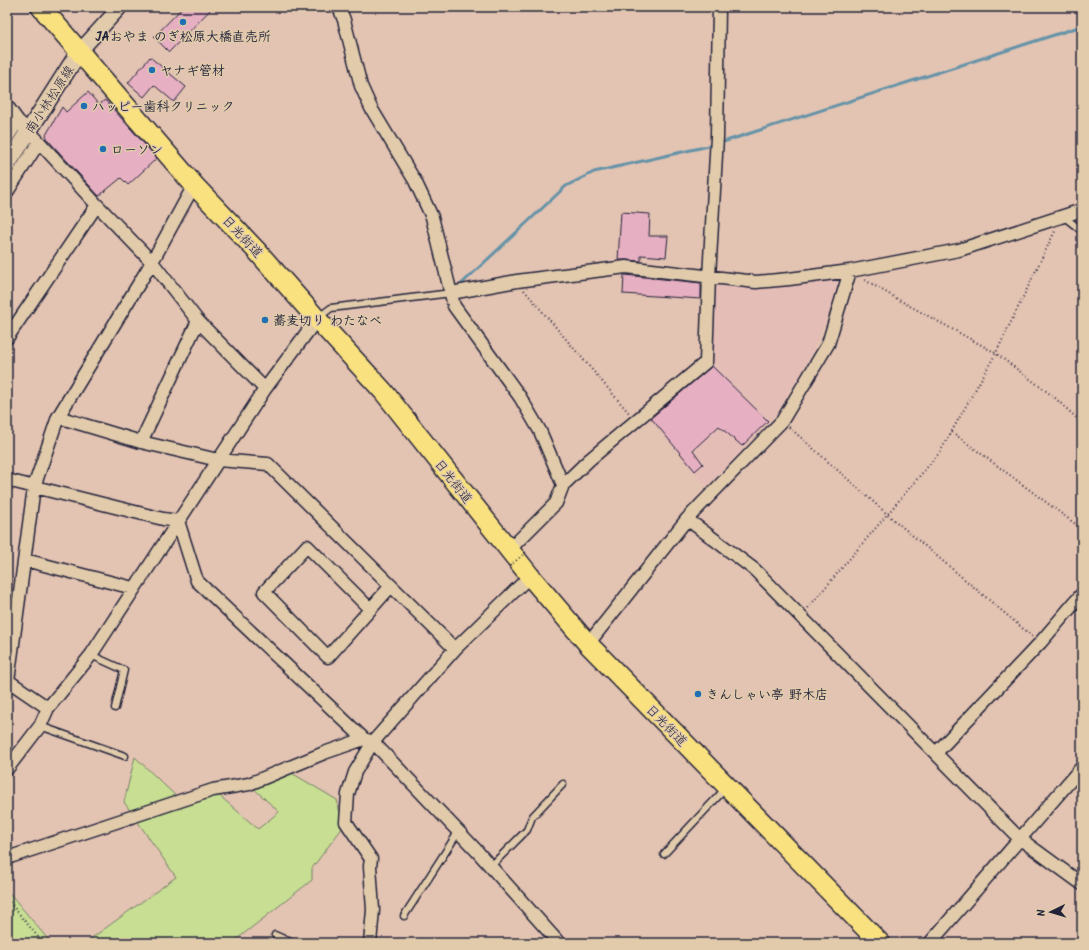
<svg xmlns="http://www.w3.org/2000/svg" width="1089" height="950" viewBox="0 0 1089 950" font-family="Kalam,'Klee One',sans-serif">
<rect width="100%" height="100%" fill="#e3c3b2"/>
<filter id="ink" filterUnits="userSpaceOnUse"><feTurbulence type="fractalNoise" baseFrequency=".025" numOctaves="2"/><feDisplacementMap in="SourceGraphic" scale="8" xChannelSelector="R" yChannelSelector="G"/><feConvolveMatrix kernelMatrix="1 2 1 2 8 2 1 2 1" color-interpolation-filters="sRGB"/></filter>
<g filter="url(#ink)">
<path fill="#e4bdb7" d="M846,275L808,361L776,414L707,487L647,416L709,360L712,279Z"/>
<path fill="#c8de93" stroke="#758067" d="M135,757L181,801L213,790L258,829L279,812L249,784L285,769L337,800L343,827L312,868V880L232,943H85L176,877L124,802Z
M7,890L51,943H7Z"/>
<g fill="none" stroke-linecap="round" stroke-linejoin="round">
<path stroke="#6593a8" stroke-width="3" d="M720,143L1082,26
M457,288L566,186L594,172L713,145"/>
</g>
<path fill="#e7afc2" stroke="#22223b" d="M183,7H213L169,52L154,37Z
M150,57L186,87L174,102L154,85L144,97L128,83Z
M88,92L99,105L105,100L157,158L128,185L121,178L99,196L48,140L46,135L62,107L66,112Z
M621,212L650,214L649,236H668L666,257L641,255V261L627,260H618Z
M624,275L701,283V299L623,294Z
M712,366L768,421L742,446L719,426L693,450L703,464L695,471L651,418Z"/>
<g fill="none" stroke-linecap="round" stroke-linejoin="round">
<g stroke="#22223b" stroke-width="9">
<path id="service" d="M1063,216L1082,231
M319,317L331,308L451,293
M91,655L124,670L115,708
M40,726L125,756
M664,854L726,788
M491,866L527,830L532,817L563,784
M404,916L459,831
M275,935L293,943"/>
</g>
<g stroke="#22223b" stroke-width="15">
<path id="minor" d="M339,7L344,20L361,86L371,108L415,181L432,217L454,306L520,397L540,431L563,485
M7,106L18,121L29,131L97,205L152,262L198,321L265,389
M7,138L18,121
M7,192L39,142
M451,293L517,281L626,267L756,282L789,279L850,271L959,250L1082,210
M7,338L97,205
M58,417L141,442L218,460L268,464L455,649
M141,442L198,321
M7,480L163,519L178,521L197,581L364,739L373,742L476,850L559,943
M687,519L755,570L1019,838L1082,884
M509,550L556,503L563,485L589,460L706,362L709,277L717,137L719,7
M25,560L133,588
M370,609L307,546L264,592L328,657L391,586
M588,644L687,519L782,421L828,344L850,271
M7,680L48,708
M8,681L34,487L58,417L152,262L194,185
M936,753L1040,643L1082,594
M7,769L40,726L48,708L91,655L265,389L317,319
M7,858L213,790L249,784L324,753L364,739
M370,943L373,910L370,866L371,859L346,822L348,794L355,772L373,742L455,649L530,576
M930,943L1082,767"/>
</g>
<g stroke="#22223b" stroke-width="17">
<path id="tertiary" d="M79,52L120,7"/>
</g>
<g stroke="#22223b" stroke-width="19">
<path id="secondary" d="M7,165L79,52"/>
</g>
<g stroke="#22223b" stroke-width="22">
<path id="trunk" d="M41,7L194,185L256,250L317,319L383,391L530,576L588,644L880,943"/>
</g>
<path stroke="#22223b" stroke-width="2" stroke-dasharray="1 3" stroke-linecap="butt" d="M865,280L899,300L994,352L1054,397L1082,423
M524,290L629,413
M789,427L887,514L1033,637
M952,432L1082,529
M808,608L940,452L996,353L1056,229
M7,899L43,943"/>
<use href="#service" stroke="#e1cbab" stroke-width="6"/>
<use href="#minor" stroke="#e1cbab" stroke-width="12"/>
<use href="#tertiary" stroke="#e1cbab" stroke-width="14"/>
<use href="#secondary" stroke="#e1cbab" stroke-width="16"/>
<use href="#trunk" stroke="#fae180" stroke-width="19"/>
<path stroke="#22223b" stroke-width="2" stroke-dasharray="1 3" stroke-linecap="butt" d="M510,566L527,551"/>
</g>
</g>
<g fill="#1f6fb2" stroke="#e1cbab" stroke-width="1.5">
<circle cx="183" cy="22" r="4"/>
<circle cx="152" cy="70" r="4"/>
<circle cx="84" cy="106" r="4"/>
<circle cx="103" cy="149" r="4"/>
<circle cx="265" cy="320" r="4"/>
<circle cx="698" cy="694" r="4"/>
</g>
<g text-anchor="middle" stroke-width="3" stroke-linejoin="round" paint-order="stroke">
<g font-size="13" font-weight="bold" fill="#22223b" stroke="#e1cbab" text-anchor="start">
<text x="183" y="41" text-anchor="middle">JAおやま のぎ松原大橋直売所</text>
<text x="160" y="75">ヤナギ管材</text>
<text x="92" y="111">ハッピー歯科クリニック</text>
<text x="111" y="154">ローソン</text>
<text x="273" y="325">蕎麦切り わたなべ</text>
<text x="706" y="699">きんしゃい亭 野木店</text>
</g>
<g font-size="13" fill="#22223b" stroke="#e1cbab">
<text transform="translate(49 99) rotate(-57)" y="5">南小林松原線</text>
<text transform="translate(243 236) rotate(47)" y="5">日光街道</text>
<text transform="translate(454 481) rotate(52)" y="5">日光街道</text>
<text transform="translate(667 725) rotate(46)" y="5">日光街道</text>
</g>
</g>
<rect width="1089" height="950" fill="none" stroke="#e1cbab" stroke-width="24"/>
<rect x="12" y="12" width="1065" height="926" fill="none" stroke="#22223b" stroke-width="1.5" filter="url(#ink)"/>
<g transform="translate(1051 912) rotate(265)" stroke="#e1cbab" stroke-width="3" paint-order="stroke">
<path d="M0-3L7 15L0 10L-7 15Z" fill="#22223b"/>
<text y="-6" font-size="11" font-weight="bold" text-anchor="middle" fill="#22223b">N</text>
</g>
</svg>
